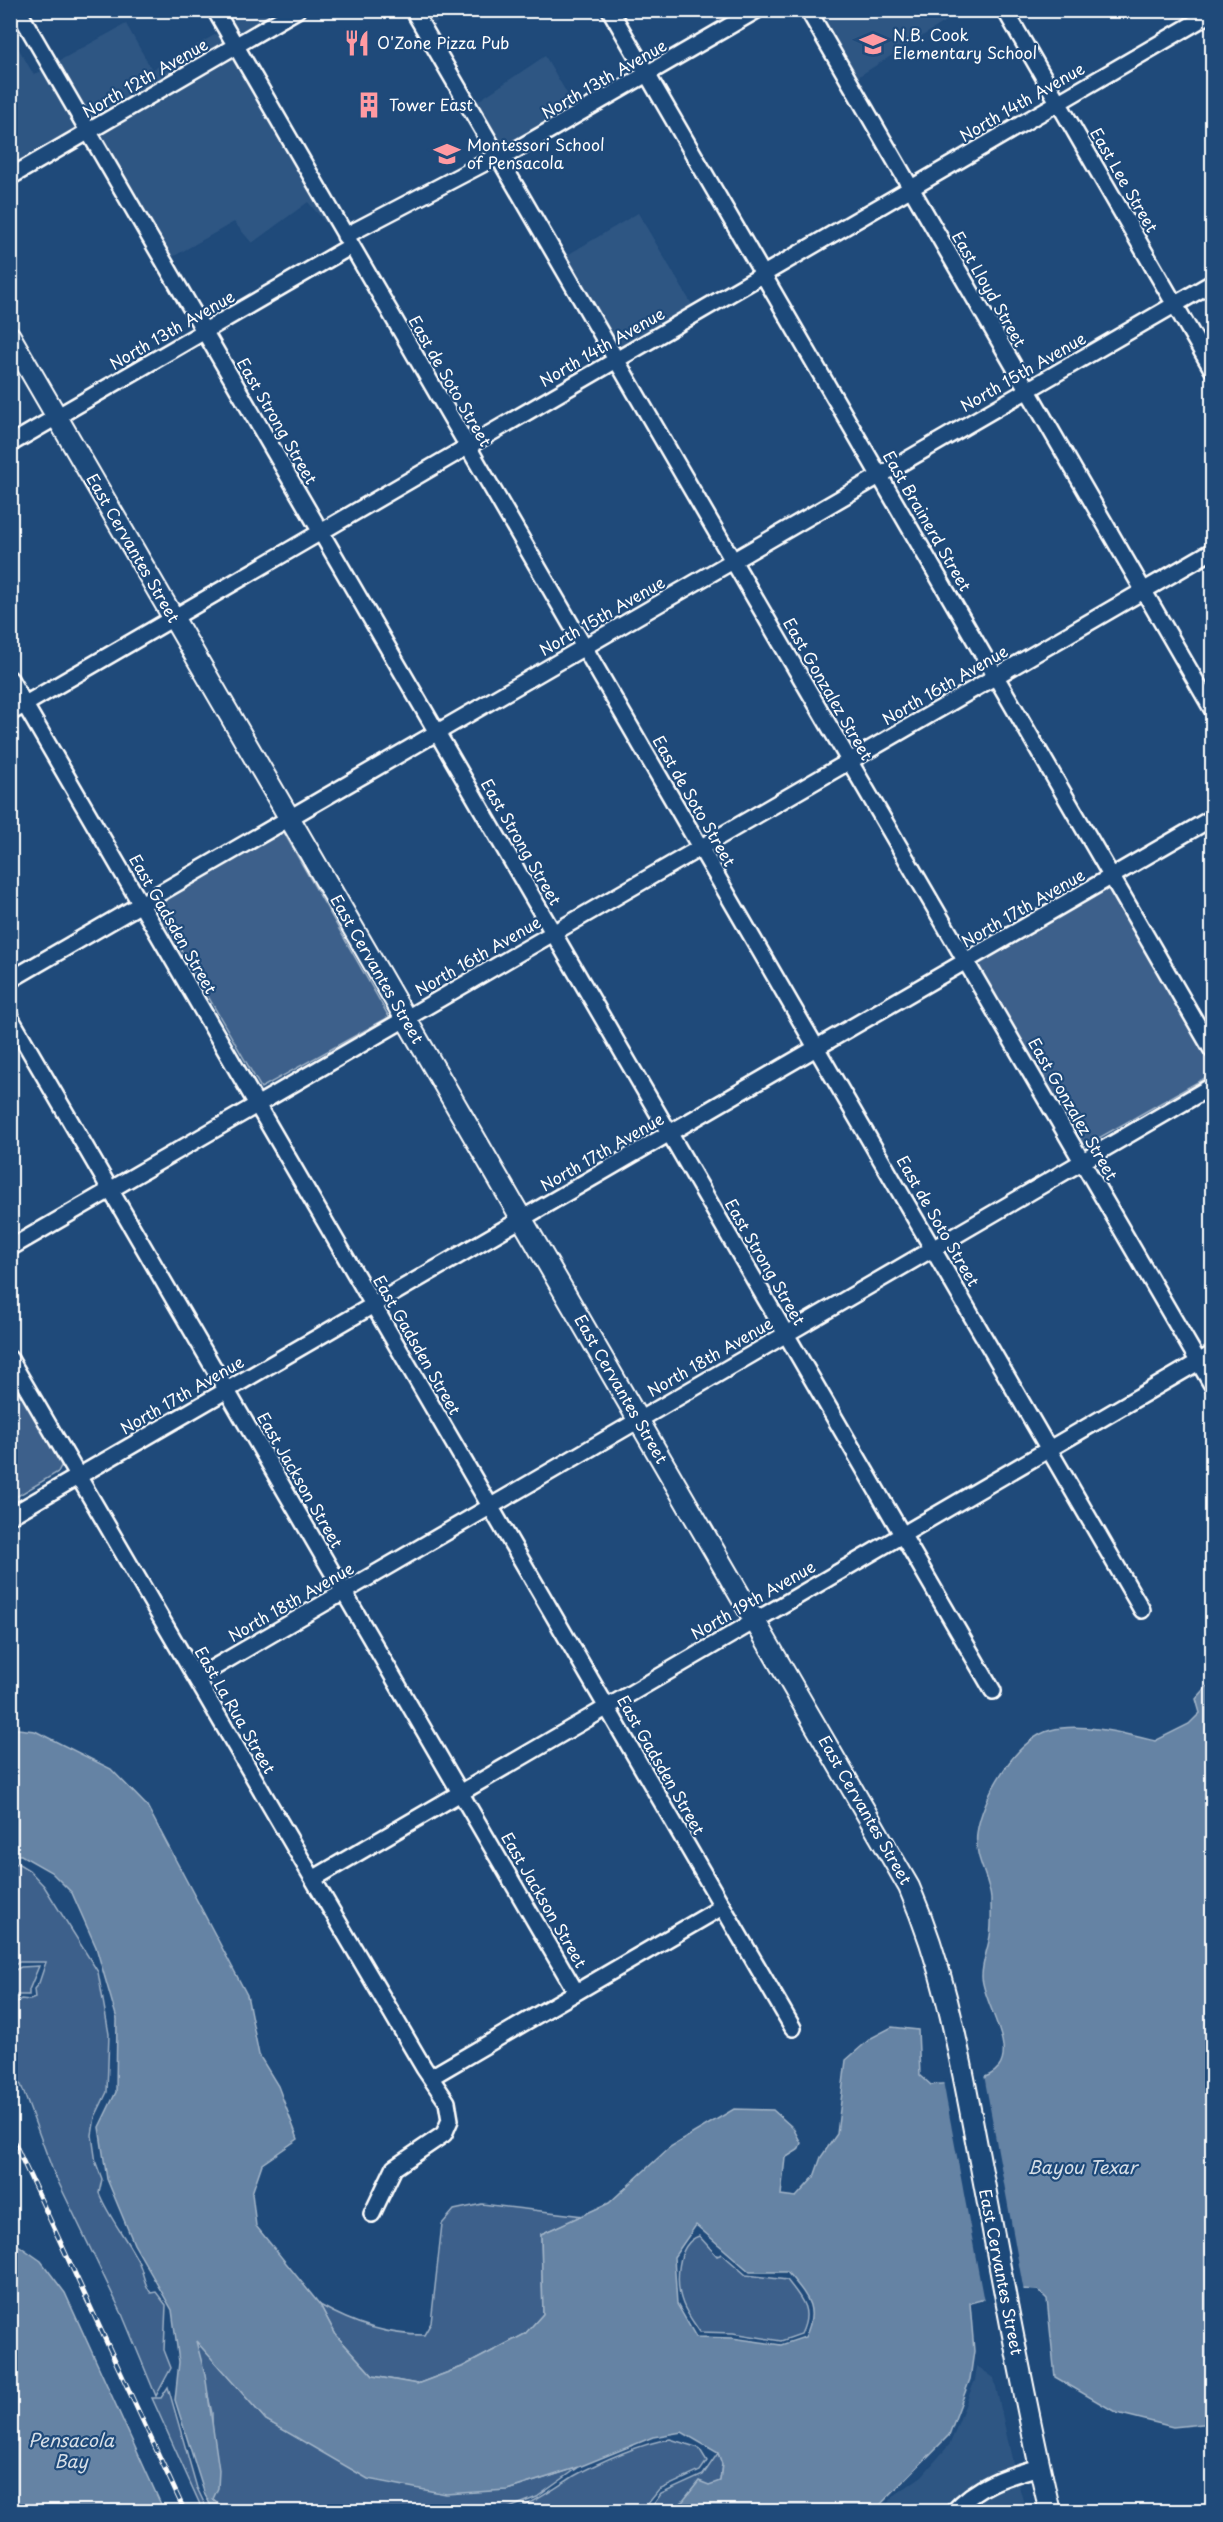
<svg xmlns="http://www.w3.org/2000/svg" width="1223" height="2522" viewBox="0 0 1223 2522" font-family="'Playpen Sans',sans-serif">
<rect width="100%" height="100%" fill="#1f4a7a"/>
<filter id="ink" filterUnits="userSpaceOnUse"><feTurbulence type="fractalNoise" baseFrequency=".0167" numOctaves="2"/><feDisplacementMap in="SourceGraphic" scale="12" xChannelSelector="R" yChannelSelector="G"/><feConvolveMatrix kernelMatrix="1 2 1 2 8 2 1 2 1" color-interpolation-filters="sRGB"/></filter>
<g filter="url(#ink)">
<path fill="#2e5683" d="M222,11H286L238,38Z
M420,11H457L433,24L475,103L545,56L576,109L503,152Z
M817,11H962L856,78Z
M126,24L152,70L220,32L227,45L91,124L55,63Z
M10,34L34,75L45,69L80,130L10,171Z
M233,54L343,244L308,202L252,243L234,222L169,259L96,133Z
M638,213L694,308L619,351L564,257Z
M977,2366L994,2378L1014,2468L956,2500L945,2511L880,2512L895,2495L922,2476L950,2444L975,2380Z
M1017,2479L1026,2511L960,2512L977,2496Z"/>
<path fill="#3c618b" stroke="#9eb0c5" stroke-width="1.5" d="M283,831L389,1017L261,1088L154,903Z
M1111,884L1212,1059V1074L1083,1147L974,963Z
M10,1372L63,1462L58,1472L11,1500Z
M11,1863L19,1864L29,1870L44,1886L98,1972L109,2034L107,2092L95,2117L92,2135L96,2163L102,2179L99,2193C109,2218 127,2239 139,2263C144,2274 143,2283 151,2293L156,2292L166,2305L164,2350L171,2368L156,2396L122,2314L53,2171L21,2085L13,2079L10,2015L13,2005L21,1999L30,2000L35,1998L34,1989L39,1983L46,1962H19L11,1968Z
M39,1966L29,1990V1995H17L11,2001V1972L21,1967Z
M482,2204L583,2216L541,2234L543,2314L525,2334L462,2367L417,2384L373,2376L336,2335L320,2305C353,2324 386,2335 424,2335L431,2323L442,2224L454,2210Z
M699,2236L717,2256L722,2254L746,2275L787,2280C802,2299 813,2310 801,2334L781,2341L733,2333L700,2332C694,2323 687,2314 683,2304C675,2284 676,2244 699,2236Z
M195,2339L266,2420L302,2440L507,2490L579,2467L537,2497L502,2511H228L213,2499L212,2413Z
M168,2387L197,2488L208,2511H203L152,2398H161Z
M670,2439L699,2448L707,2461L700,2471L659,2490L642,2511H514C536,2502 554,2489 574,2476C599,2462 642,2443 670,2439Z
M718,2453L722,2463L720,2481L682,2502L675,2511L648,2512L661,2494L703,2475Z"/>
<path fill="#6583a4" stroke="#a3b5c8" stroke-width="1.5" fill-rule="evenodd" d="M1212,1681V2423L1173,2427L1117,2413L1055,2377L1047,2299L1038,2290L1021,2289L970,2303L974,2351L970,2379L949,2435L874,2511H675L699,2481L709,2485L720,2481L722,2464L718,2453L682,2432L653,2437L579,2467L507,2490L446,2494L368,2479L266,2420L196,2341L205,2374L219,2470L218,2488L213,2499L228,2511H214L205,2495L175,2400L179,2362L172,2310L134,2244L107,2179L99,2127L116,2092L117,2019L96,1947L72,1893L51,1872L21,1855H11L10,1728L35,1731L111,1769L147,1806L247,1995L259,2055L278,2086L298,2139L262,2164L252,2193L256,2226L320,2305L336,2335L373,2376L417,2384L462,2367L525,2334L543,2314L541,2234L609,2203L670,2147L734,2109L773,2110L793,2128L801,2143L798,2150L785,2158L781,2195L796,2197L814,2177L821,2157L837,2134L846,2060L871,2038L892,2027L918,2030L920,2075L931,2085C953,2082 985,2085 999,2067C1015,2045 982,2000 982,1976C982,1963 988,1948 990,1936C992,1924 991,1910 991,1899C989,1875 974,1860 977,1833C982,1798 1015,1740 1051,1730C1081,1722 1126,1734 1155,1741L1189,1724L1200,1713L1196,1699ZM696,2225L750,2272H787C806,2295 820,2307 805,2337L781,2345L732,2338L696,2337L677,2304L674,2257Z
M11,2240L41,2261L65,2293L164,2511H11Z"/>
<path fill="#1f4a7a" d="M984,2075L1024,2292L984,2302L943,2081Z"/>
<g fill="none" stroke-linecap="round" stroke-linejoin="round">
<g stroke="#fff" stroke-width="20">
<path id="minor" d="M18,10L993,1691
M215,10L1142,1610
M413,10L1212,1385
M610,10L1212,1050
M808,10L1212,709
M1005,10L1212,369
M500,159L757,10
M10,177L297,10
M345,236L498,156
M10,444L351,246
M10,679L793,2028
M10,713L1212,13
M10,980L1212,283
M10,1017L576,1992
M10,1248L1212,551
M10,1359L313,1879L424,2068L447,2102L450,2120L444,2134L394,2168L372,2214
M10,1516L1212,818
M196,1678L1212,1086
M313,1879L1212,1354
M431,2077L722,1907
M953,2512C977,2485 1006,2476 1040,2467"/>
</g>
<g stroke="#fff" stroke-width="24">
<path id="major" d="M10,336L909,1887C947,1975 960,2058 978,2151C1001,2271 1022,2392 1050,2512"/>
</g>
<use href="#minor" stroke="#1f4a7a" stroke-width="15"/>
<use href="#major" stroke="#1f4a7a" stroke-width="20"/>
<g stroke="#fff" stroke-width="5">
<path id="rail" d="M10,2133L185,2512"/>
</g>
<use href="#rail" stroke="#1f4a7a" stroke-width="3" stroke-dasharray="9" stroke-linecap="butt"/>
</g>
</g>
<defs>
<g id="restaurant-bare" transform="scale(2.07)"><path d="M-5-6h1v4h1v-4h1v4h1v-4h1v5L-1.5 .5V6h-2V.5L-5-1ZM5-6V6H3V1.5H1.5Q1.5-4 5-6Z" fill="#ff9aa2" stroke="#1f4a7a" stroke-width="2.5" paint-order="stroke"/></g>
<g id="school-bare" transform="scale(2.07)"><path d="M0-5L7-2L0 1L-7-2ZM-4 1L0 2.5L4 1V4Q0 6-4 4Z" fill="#ff9aa2" stroke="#1f4a7a" stroke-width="2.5" paint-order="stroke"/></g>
<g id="building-bare" transform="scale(2.07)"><path d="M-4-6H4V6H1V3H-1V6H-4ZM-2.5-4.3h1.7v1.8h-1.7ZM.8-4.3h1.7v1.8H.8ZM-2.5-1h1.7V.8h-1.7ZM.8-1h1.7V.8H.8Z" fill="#ff9aa2" stroke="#1f4a7a" stroke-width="2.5" paint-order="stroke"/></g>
</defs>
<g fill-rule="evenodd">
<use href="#restaurant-bare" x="357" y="43"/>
<use href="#school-bare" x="873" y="44"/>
<use href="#building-bare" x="369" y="105"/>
<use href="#school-bare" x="447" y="154"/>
</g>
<g text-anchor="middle" stroke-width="4.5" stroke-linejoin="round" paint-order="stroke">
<g font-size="16" fill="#fff" stroke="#1f4a7a" text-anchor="start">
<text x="893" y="41">N.B. Cook<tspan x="893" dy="18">Elementary School</tspan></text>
<text x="377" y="49">O'Zone Pizza Pub</text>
<text x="389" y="111">Tower East</text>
<text x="467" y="151">Montessori School<tspan x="467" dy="18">of Pensacola</tspan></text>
</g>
<g font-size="16" fill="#fff" stroke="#1f4a7a">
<text transform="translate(145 78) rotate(-30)" y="6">North 12th Avenue</text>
<text transform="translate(604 79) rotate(-30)" y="6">North 13th Avenue</text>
<text transform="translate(1022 102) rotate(-30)" y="6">North 14th Avenue</text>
<text transform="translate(1124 180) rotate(60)" y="6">East Lee Street</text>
<text transform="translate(989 289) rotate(60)" y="6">East Lloyd Street</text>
<text transform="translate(172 330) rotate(-30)" y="6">North 13th Avenue</text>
<text transform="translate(602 347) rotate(-30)" y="6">North 14th Avenue</text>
<text transform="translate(1023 372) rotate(-30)" y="6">North 15th Avenue</text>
<text transform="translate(450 381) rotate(60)" y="6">East de Soto Street</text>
<text transform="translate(277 421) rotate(60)" y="6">East Strong Street</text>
<text transform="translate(927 521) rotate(60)" y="6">East Brainerd Street</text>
<text transform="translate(133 548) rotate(60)" y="6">East Cervantes Street</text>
<text transform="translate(602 616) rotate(-30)" y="6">North 15th Avenue</text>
<text transform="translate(945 685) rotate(-30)" y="6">North 16th Avenue</text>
<text transform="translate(828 689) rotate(60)" y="6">East Gonzalez Street</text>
<text transform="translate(694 801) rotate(60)" y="6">East de Soto Street</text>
<text transform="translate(521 842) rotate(60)" y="6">East Strong Street</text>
<text transform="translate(1023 908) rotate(-30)" y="6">North 17th Avenue</text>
<text transform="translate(173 924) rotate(60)" y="6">East Gadsden Street</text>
<text transform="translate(478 956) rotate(-30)" y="6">North 16th Avenue</text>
<text transform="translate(377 969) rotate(60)" y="6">East Cervantes Street</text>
<text transform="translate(1073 1109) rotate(60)" y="6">East Gonzalez Street</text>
<text transform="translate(602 1152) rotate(-30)" y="6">North 17th Avenue</text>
<text transform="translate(938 1221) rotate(60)" y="6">East de Soto Street</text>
<text transform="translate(765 1262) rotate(60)" y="6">East Strong Street</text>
<text transform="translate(417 1345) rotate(60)" y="6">East Gadsden Street</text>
<text transform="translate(710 1357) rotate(-30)" y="6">North 18th Avenue</text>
<text transform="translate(621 1389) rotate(60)" y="6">East Cervantes Street</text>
<text transform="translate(182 1395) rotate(-30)" y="6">North 17th Avenue</text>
<text transform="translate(300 1480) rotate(60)" y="6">East Jackson Street</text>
<text transform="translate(753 1600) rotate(-30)" y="6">North 19th Avenue</text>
<text transform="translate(291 1602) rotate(-30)" y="6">North 18th Avenue</text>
<text transform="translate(235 1710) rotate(60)" y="6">East La Rua Street</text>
<text transform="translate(661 1765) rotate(60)" y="6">East Gadsden Street</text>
<text transform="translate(865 1810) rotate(60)" y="6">East Cervantes Street</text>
<text transform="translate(544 1900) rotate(60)" y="6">East Jackson Street</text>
<text transform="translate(1001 2272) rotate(79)" y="6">East Cervantes Street</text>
</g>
<g font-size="18" font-style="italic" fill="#d8e0e8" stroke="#1f4a7a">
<text x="1082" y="2174">Bayou Texar</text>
<text x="71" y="2447">Pensacola<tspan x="71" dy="21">Bay</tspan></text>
</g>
</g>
<rect width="1223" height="2522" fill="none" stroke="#1f4a7a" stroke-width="36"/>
<rect x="18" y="18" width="1187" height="2486" fill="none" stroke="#fff" stroke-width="2" filter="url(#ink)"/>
</svg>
